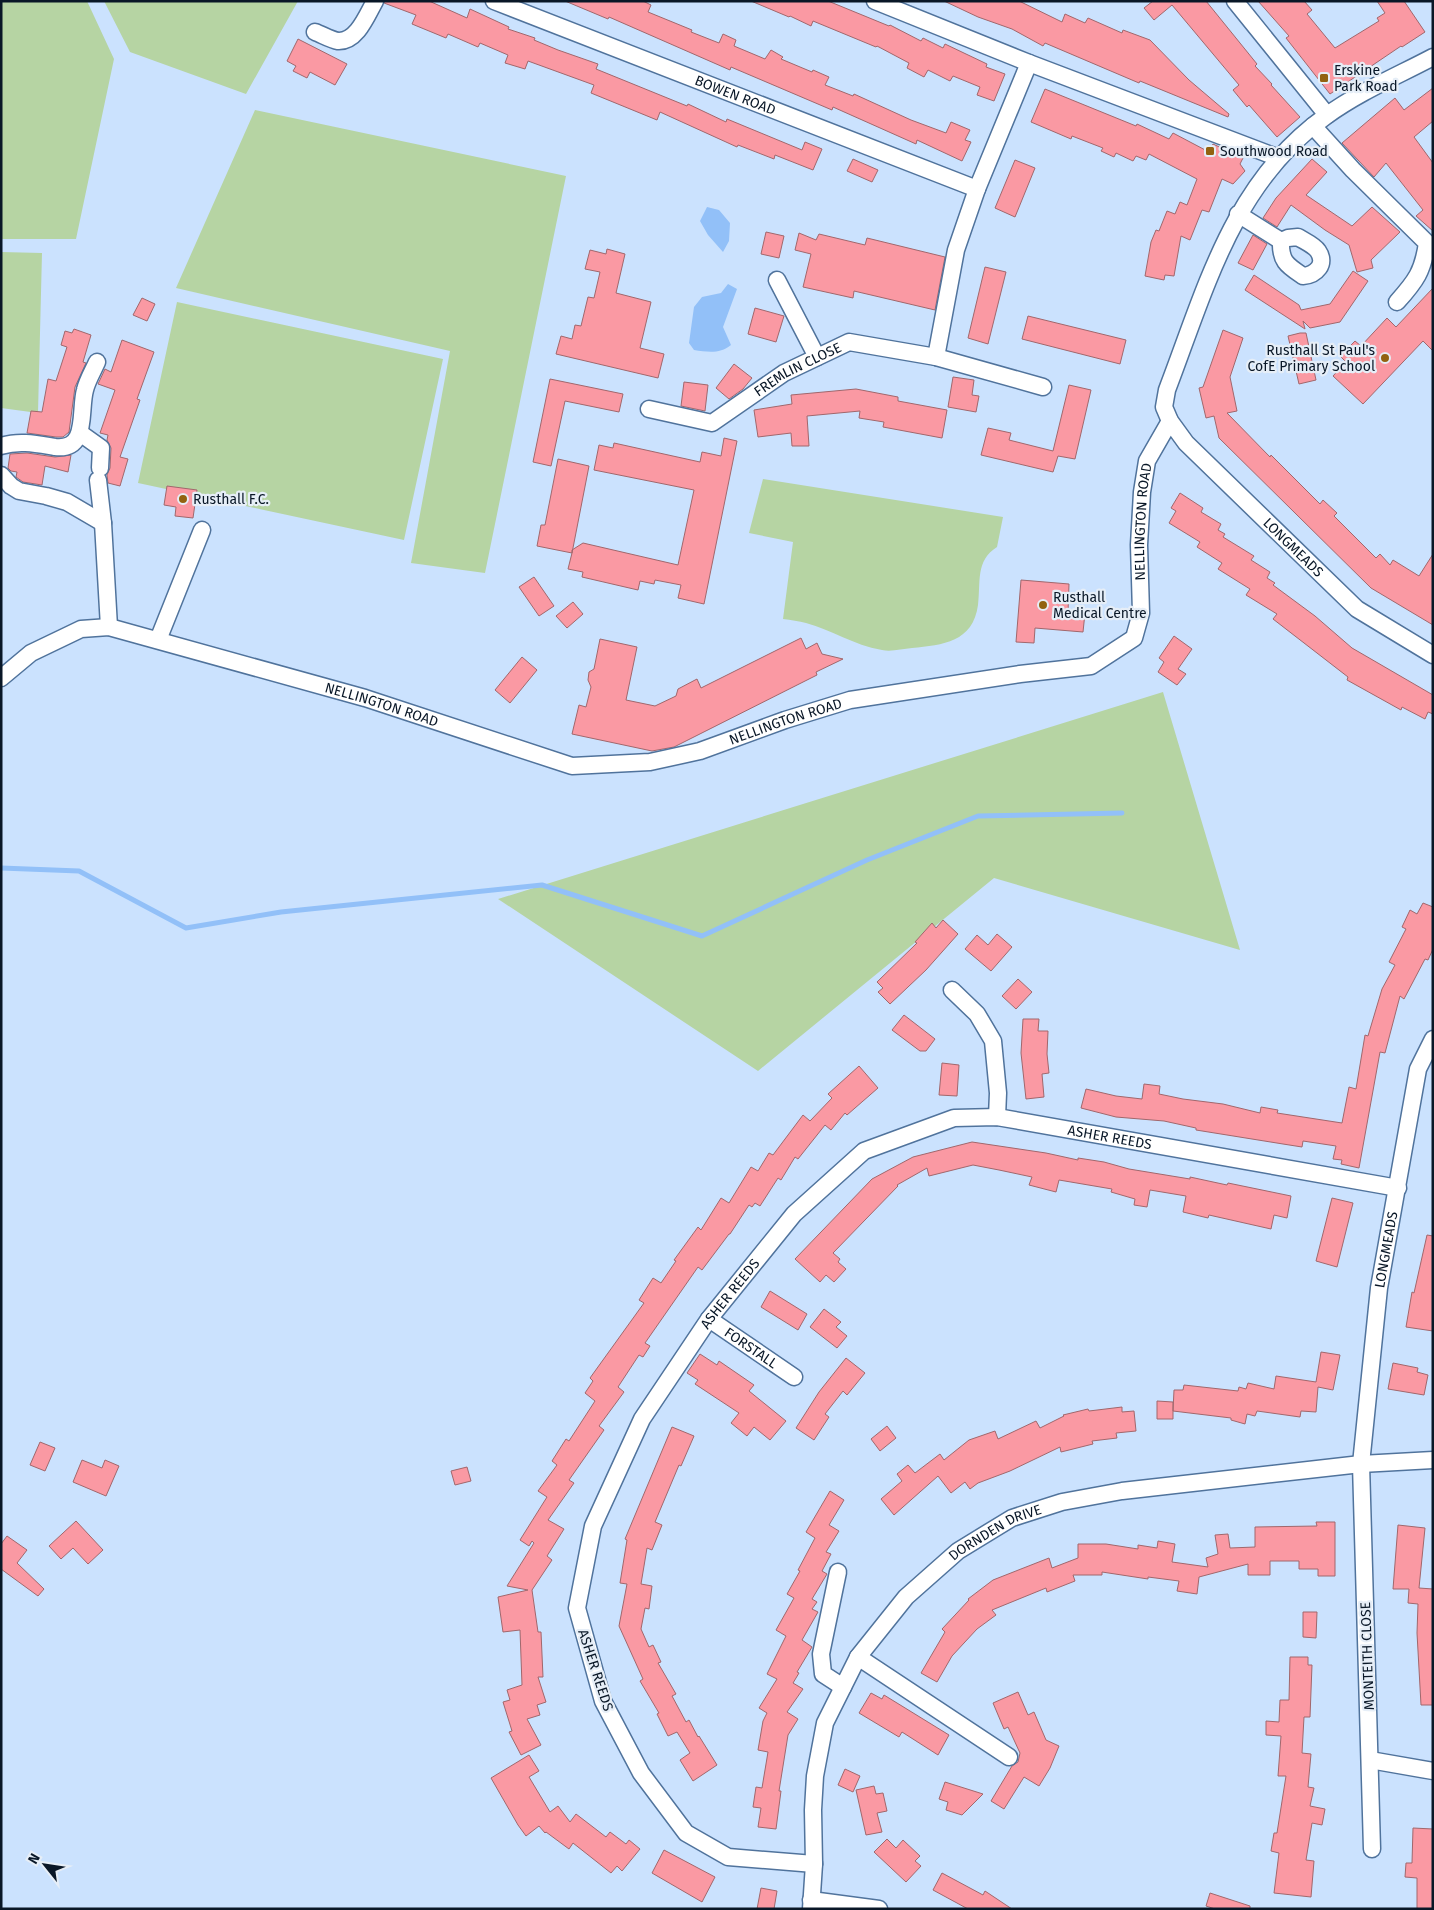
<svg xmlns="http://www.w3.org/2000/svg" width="1434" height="1910" viewBox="0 0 1434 1910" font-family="'Fira Sans',sans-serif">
<rect width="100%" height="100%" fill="#cbe2fe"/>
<path fill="#b6d4a3" d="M1,1H87L114,59L76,239H1Z
M104,1H298L246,94L130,52Z
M255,110L566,176L485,573L411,563L450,351L176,288Z
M1,252L42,253L38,413L1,408Z
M177,302L443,359L404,540L138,483Z
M763,479L1003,517L997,547C975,561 981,582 978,605C973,642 943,645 912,648C902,649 891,652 882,650C853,645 832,630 806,623C799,621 791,620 783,619L793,542L749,533Z
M1163,692L1240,950L994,878L758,1071L498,899Z"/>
<path fill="#92c0f8" d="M707,207L719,210L730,223L729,241L723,252L708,235L700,221Z
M728,284L737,289L723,327L731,345C720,354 708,352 694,350L689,343L694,307L702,297L721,293Z"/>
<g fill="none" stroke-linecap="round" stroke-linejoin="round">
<path stroke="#92c0f8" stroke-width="5" d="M1,868L79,871L186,928L281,912L542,885L702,936L867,860L978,816L1122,813"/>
</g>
<path fill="#fa99a3" stroke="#a1676c" d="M385,1H429L467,18L470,9L509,27L508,29L535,38L534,40L558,50L598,64L596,69L687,106L688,104L726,122L727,119L802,150L805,142L822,149L813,170L775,155L774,159L738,145L737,147L660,112L657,120L591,93L594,85L528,61L525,69L505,63L508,55L480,43L478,47L448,34L446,38L412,24L416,15L384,3Z
M565,1H643L651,5L648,12L692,30L691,32L719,43L723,34L736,40L734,46L765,59L771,50L783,57L781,59L812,72L813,70L829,77L825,85L853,96L854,94L911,120L946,133L951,122L970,130L965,140L971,142L962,161L917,140L916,144L833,107L832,110L731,67L730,70L609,17L608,19Z
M751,1H828L889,26L890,25L921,41L923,38L943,48L945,44L987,64L986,67L1005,74L994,101L977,95L980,87L953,76L950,81L928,70L924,77L907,68L909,63L877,46L876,47L813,21L811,26L790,16L789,17Z
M944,1H1019L1062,22L1065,14L1085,23L1088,18L1122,33L1123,30L1150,40L1189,80L1229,114L1228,117L1140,81L1139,83L1045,43L1043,46L1012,29L978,17Z
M1153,1H1206L1257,64L1255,66L1272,84L1271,85L1300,117L1277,137L1249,105L1247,107L1233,90L1239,85L1172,5L1154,20L1144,8Z
M1258,1H1304L1312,10L1307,14L1335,48L1379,21L1377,18L1385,13L1377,1H1404L1425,32L1402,47L1401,46L1330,94L1286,38L1289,36Z
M298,39L347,64L335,85L310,72L307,78L293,71L296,66L287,61Z
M1433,88V121L1414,137L1433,163V231L1416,216L1423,210L1386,163L1374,177L1342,143L1395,98L1404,110Z
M1045,89L1136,126L1137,124L1169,139L1173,133L1209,152L1213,144L1243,158L1240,164L1245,171L1233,184L1222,179L1209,212L1202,210L1190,240L1181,236L1174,276L1165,275L1164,280L1145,276L1151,242L1156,230L1159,231L1167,211L1175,214L1180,202L1187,205L1197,179L1149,154L1146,160L1136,156L1133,161L1116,153L1114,157L1101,151L1103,148L1072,136L1071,139L1031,122Z
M853,159L878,170L872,182L847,171Z
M1312,159L1327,172L1306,195L1352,226L1372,207L1400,232L1371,260L1373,268L1357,272L1349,245L1325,230L1291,205L1277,227L1263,218L1276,198Z
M1015,160L1035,168L1015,217L995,208Z
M766,232L784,236L779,258L761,254Z
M799,233L816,240L819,234L865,245L867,238L945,257L935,310L854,291L853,298L803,287L811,254L795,250Z
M1253,235L1267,244L1253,270L1238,263Z
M607,249L625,254L616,293L651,302L640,348L664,354L658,378L556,354L561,336L572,339L575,325L581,326L588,297L594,298L600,272L585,269L590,250L606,254Z
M985,267L1006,272L988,344L968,338Z
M1353,271L1368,281L1340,322L1310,328L1303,321L1305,329L1245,290L1254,275L1299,305L1301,310L1330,304Z
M1433,288V351L1423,341L1363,404L1333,376L1346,362L1340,356L1355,341L1361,346L1387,318L1396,327Z
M142,298L155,304L147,321L133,315Z
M755,308L784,316L776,342L748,334Z
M1028,316L1126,340L1120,364L1022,339Z
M74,329L91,335L83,362L86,363L75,387L69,432L63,437H56L27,433L31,411L42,412L48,379L56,381L67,347L61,345L65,331L72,333Z
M1223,330L1243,338L1230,377L1237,411L1227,413L1270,457L1271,455L1320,504L1323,500L1337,513L1334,516L1376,558L1380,554L1390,565L1393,560L1419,576L1433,554V625L1371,588L1219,438L1214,416L1206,418L1199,388L1203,387Z
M1300,333H1306L1316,380L1299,384L1288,336Z
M122,340L154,352L137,399L140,400L120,457L128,459L120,486L108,483L107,475L110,468L111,448L107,440L108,435L100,433L115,390L98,384L105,369L111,372Z
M734,364L752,378L743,389L729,399L716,388Z
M953,377L974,380L972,395L979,396L976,412L948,407Z
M550,379L623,394L619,412L565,401L551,466L533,462Z
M684,382L708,385L705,411L681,406Z
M1069,385L1091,390L1075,459L1058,456L1053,472L981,455L988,428L1011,433L1009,440L1053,451Z
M856,389L898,397V401L947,410L942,438L883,427L884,422L859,418L860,411L807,416L809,446H792L791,433L758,437L754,410L792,404L791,395Z
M724,438L737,441L704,604L678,598L681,585L655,580L654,584L640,581L638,590L582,577L583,572L568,569L572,553L537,546L541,525H545L558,459L589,466L572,553V550L583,543L678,565L694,490L594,470L599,445L613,448L614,443L700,462L702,452L721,456Z
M27,453L55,457L71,455L68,472L45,466L42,485L23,482L16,477L17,472L11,471L8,468L10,454Z
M167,486L197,490L193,518L175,516L176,507L164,505Z
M1180,493L1203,508L1201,512L1221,524L1218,530L1225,534L1223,537L1254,556L1251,560L1270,572L1267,578L1275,583L1273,585L1315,616L1352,648L1433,695V714L1428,712L1425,719L1402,707L1401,710L1347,680L1348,677L1273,619L1277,614L1246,595L1250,589L1218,569L1222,563L1197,547L1200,542L1169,523L1176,511L1171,508Z
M534,577L554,606L539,616L519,587Z
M1021,580L1069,584L1068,612L1085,613L1083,632L1035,628L1034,643L1016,642Z
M573,602L583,614L567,628L556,616Z
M1174,636L1192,649L1178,669L1186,674L1177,685L1158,672L1164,662L1159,658Z
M801,638L806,649L817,643L822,654L843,659L816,672L817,675L674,747L652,751L572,734L579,705L586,707L591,687L588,680L589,672L594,669L600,639L637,647L626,700L655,706L676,696L678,689L697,679L701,688Z
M522,657L537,670L510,703L495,690Z
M1423,903L1433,907V949L1428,960L1425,959L1404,999L1400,996L1385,1053L1380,1052L1359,1168L1341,1164L1342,1160L1333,1159L1336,1146L1303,1141L1302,1147L1283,1144L1196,1130V1128L1164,1121L1116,1117L1081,1108L1086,1089L1116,1096L1142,1099L1144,1084L1160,1086L1159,1094L1183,1099L1223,1104L1260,1113L1261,1107L1278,1110L1277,1113L1342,1123L1349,1087L1356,1089L1365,1035L1368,1036L1382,989L1395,965L1389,962L1406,929L1402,927L1410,910L1417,914Z
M943,920L958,934L926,970L890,1004L878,992L883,988L877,982L917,943L915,942L932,923L936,928Z
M997,934L1012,947L991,971L965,949L977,935L988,945Z
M1018,979L1032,992L1016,1009L1002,996Z
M904,1015L935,1039L926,1051H920L892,1030Z
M1023,1019H1039L1038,1031H1048L1047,1054L1049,1073L1042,1074L1044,1097L1026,1099L1021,1053Z
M942,1063L959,1065L957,1096L939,1095Z
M859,1066L878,1088L847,1115L845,1113L831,1130L825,1125L798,1159L795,1157L781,1180L778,1178L760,1206L755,1203L752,1207L749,1205L730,1234H729L702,1270L698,1267L645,1343L650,1346L643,1357L639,1355L618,1387L624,1392L599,1426L604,1430L569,1480L574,1483L548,1520L564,1529L547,1556L552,1560L532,1590L538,1632H541L543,1677H538L546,1702L537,1705L540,1715L527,1719L541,1745L521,1755L509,1732L512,1731L503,1702L510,1700L507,1690L522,1685L520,1630L503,1632L498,1597L528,1590L507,1586L534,1543L532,1541L529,1546L520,1540L547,1497L538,1491L557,1465L552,1461L566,1439L569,1441L595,1401L585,1393L593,1381L590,1378L644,1303L639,1300L653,1278L661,1283L676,1261L674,1260L698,1227L701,1230L721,1198L729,1203L751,1167L758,1171L769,1153L773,1155L803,1115L810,1121L832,1098L828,1094Z
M972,1142L1046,1153L1078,1160V1158L1104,1162L1129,1169L1190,1179V1177L1227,1185L1228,1183L1291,1196L1287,1218L1274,1215L1271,1229L1209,1215L1208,1218L1183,1212L1186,1196L1150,1190L1147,1207L1134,1205L1135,1199L1111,1192L1112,1189L1059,1180L1056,1192L1029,1185L1032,1177L999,1170L973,1165L929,1176L927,1168L897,1185L898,1186L833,1253L840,1259L838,1262L846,1269L834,1282L826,1275L820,1282L795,1259L872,1179L913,1157Z
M1332,1198L1353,1203L1337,1267L1316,1261Z
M1427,1235L1433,1236V1331L1406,1327L1412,1292L1414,1293Z
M770,1291L807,1314L798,1330L761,1307Z
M824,1309L841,1322L836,1327L847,1336L837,1348L810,1327Z
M1321,1352L1340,1355L1333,1390L1318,1387L1316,1412L1301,1411L1300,1417L1257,1411L1255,1416L1247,1414L1245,1424L1231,1420V1418L1173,1411L1174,1390H1183L1184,1385L1238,1391L1239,1387L1246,1389L1248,1383L1274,1389L1276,1376L1316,1382Z
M700,1354L717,1365L719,1361L754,1385L749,1391L786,1421L770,1440L754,1427L747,1436L731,1423L739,1413L695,1384L698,1380L687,1373Z
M846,1358L865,1373L847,1395L843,1391L825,1414L829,1417L814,1440L796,1428L819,1392Z
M1393,1363L1418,1368L1417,1372L1428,1375L1424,1395L1388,1389Z
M1157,1401L1173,1402V1419H1157Z
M1122,1407V1412L1134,1411L1136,1431L1116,1433L1117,1438L1092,1441L1093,1444L1061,1452L1060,1447L1010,1471L978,1483L970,1489L965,1482L951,1493L938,1476L894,1515L881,1499L902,1481L897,1474L908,1465L915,1473L940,1454L944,1460L969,1440L995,1431L998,1439L1036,1421L1040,1428L1064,1416L1063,1415L1088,1409L1089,1411Z
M887,1426L896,1438L880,1451L871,1439Z
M672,1427L694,1436L681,1466L679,1465L655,1522L662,1525L652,1550L647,1548L641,1584L652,1586L649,1609L645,1608L641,1629L649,1647L653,1645L661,1662L658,1663L676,1694L672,1696L686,1722L689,1720L698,1737L699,1736L717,1765L693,1781L680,1760L690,1753L677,1732L668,1736L657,1714L659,1713L640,1681L643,1679L619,1626L627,1584L620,1583L627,1540L625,1539Z
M40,1442L55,1448L45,1471L30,1465Z
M82,1460L102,1468L105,1460L119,1466L106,1496L73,1482Z
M467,1467L471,1481L455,1485L451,1471Z
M830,1491L844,1500L829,1525L839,1531L826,1552L831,1554L822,1571L827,1574L812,1599L817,1602L812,1609L818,1612L802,1640L812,1647L797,1672L799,1673L793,1683L803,1689L787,1712L798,1719L788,1735L779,1791H781L776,1829L758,1827L761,1808L753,1807L756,1787L762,1788L768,1752L758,1750L763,1721L767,1713L759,1708L777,1679L767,1674L786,1636L776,1630L794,1598L787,1594L800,1571L798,1570L815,1538L806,1532Z
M76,1521L103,1550L88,1564L73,1548L61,1559L49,1546Z
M1316,1522H1335V1576H1318V1569H1299V1561H1270V1575H1248V1564L1199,1577L1197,1594L1177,1591L1179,1581L1148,1577V1579L1102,1572V1575H1073L1075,1581L1047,1592L1046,1588L992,1610L996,1615L977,1629L952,1656L937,1682L921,1673L945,1632L942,1629L969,1600L968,1599L993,1580L1049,1558L1052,1568L1078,1558V1544H1106L1138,1549V1545L1157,1548L1158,1541L1175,1544L1172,1562L1208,1567L1206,1558L1218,1554L1215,1535L1228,1534L1230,1548L1255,1547V1527L1317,1526Z
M1398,1525L1425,1528L1419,1588L1433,1589V1705H1421L1417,1633L1418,1604L1408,1603L1409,1589H1393Z
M7,1536L27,1550L17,1563L44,1589L38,1596L1,1569V1544Z
M1303,1612H1317L1316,1638L1303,1637Z
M1290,1657H1308V1665H1312L1310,1717H1304L1302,1753L1311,1754L1308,1787L1314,1788L1310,1806L1325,1809L1322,1825L1312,1823L1306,1860L1314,1861L1311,1897L1274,1893L1279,1853L1271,1851L1274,1833H1277L1286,1776H1278L1281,1736L1266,1735V1721L1279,1722L1280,1700H1289Z
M1018,1692L1028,1715L1034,1712L1046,1740L1059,1746L1050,1768L1039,1786L1024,1777L1004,1809L991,1801L1012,1766L1018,1762L1020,1753L1008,1727L1004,1729L993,1703Z
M871,1693L882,1699L884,1695L949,1735L938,1755L902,1732L899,1737L859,1713Z
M529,1755L539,1771L529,1777L550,1812L558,1806L570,1822L576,1814L606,1837L610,1832L626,1844L629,1840L640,1849L622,1871L617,1866L611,1873L573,1843L569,1849L546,1832L545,1833L539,1826L526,1836L518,1825L491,1778Z
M845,1769L860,1776L853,1792L838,1785Z
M945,1782L983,1794L962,1815L946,1810L948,1802L939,1799Z
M874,1786L876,1794L883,1793L887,1811L877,1813L882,1832L866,1835L856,1790Z
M1413,1828L1433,1829V1909H1417V1878L1405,1877L1406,1863H1412Z
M887,1839L896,1848L903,1840L920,1856L915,1861L921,1866L906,1882L874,1852Z
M664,1850L715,1877L702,1902L652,1873Z
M942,1873L983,1895L985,1891L1012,1909H968L933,1890Z
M761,1888L777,1891L774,1909H757Z
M1210,1893L1250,1906V1909H1215L1206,1906Z"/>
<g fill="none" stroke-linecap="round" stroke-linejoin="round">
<g stroke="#50739c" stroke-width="19">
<g id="minor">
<path id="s1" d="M494,1L977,189"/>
<path d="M875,1L1029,63L1279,158"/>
<path d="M1235,1L1327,115"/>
<path d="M315,32C321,34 331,40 338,41C357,42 367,15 375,1"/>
<path id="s2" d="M1433,57C1397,76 1359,92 1326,116C1233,182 1206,288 1167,390L1164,407L1170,421L1186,443L1357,609L1433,655"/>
<path d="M1313,126L1353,170L1427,243C1423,271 1416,281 1397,302"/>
<path d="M1238,214L1281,241"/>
<path d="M1298,237C1304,241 1314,245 1318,251C1327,264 1316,275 1303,276C1288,266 1280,262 1281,241L1288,238Z"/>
<path d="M777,280L817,357"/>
<path d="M936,357L956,250L977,189L1029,63"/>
<path id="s3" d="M649,409L712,423L784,373L849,342L936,357L1043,387"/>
<path d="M80,433L101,448L100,468"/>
<path d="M1,446C19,440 37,444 55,447C89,451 79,411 85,390C87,381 93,371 97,362"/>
<path d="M1,475L11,486L19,491L46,496L67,502L103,523"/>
<path d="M98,480L103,523L109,627"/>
<path d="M158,640L202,530"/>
<path id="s4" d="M1,678L31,653L81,629L109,627L365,698L572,766L650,762L700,751L785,720L850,700L1020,674L1091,666L1134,638L1141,613L1139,545L1142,492L1147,461L1170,421"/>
<path d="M952,990L977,1014L993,1041L998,1093L997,1117"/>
<path id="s5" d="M709,1319L794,1377"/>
<path d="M838,1572L821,1654L823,1674L843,1687"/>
<path d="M858,1657L1009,1757"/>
<path d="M1370,1760L1433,1771"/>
<path id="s6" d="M1372,1849L1361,1464L1379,1288L1418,1069L1433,1039"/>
<path id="s7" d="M814,1864L728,1857L686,1833L641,1773L603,1701L577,1608L593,1526L642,1419L709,1319L794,1214L864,1151L954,1118L997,1117L1398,1188"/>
<path d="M811,1900L879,1909"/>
<path id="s8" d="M811,1909L814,1864L813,1810L815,1776L825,1723L858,1657L906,1597L958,1551L1012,1518L1062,1502L1122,1491L1361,1464L1433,1460"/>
</g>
</g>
<use href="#minor" stroke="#fff" stroke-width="16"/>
</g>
<g fill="#926210" stroke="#e6eef7" stroke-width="2">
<rect x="1319" y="73" width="10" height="10" rx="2.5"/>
<rect x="1205" y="146" width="10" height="10" rx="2.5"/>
<circle cx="1385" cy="358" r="5"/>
<circle cx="183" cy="499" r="5"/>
<circle cx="1043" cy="605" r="5"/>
</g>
<g text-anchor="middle" stroke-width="4.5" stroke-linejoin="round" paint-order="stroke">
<g font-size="14" fill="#091727" stroke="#e6eef7" text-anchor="start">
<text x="1334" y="75">Erskine<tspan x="1334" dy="16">Park Road</tspan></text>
<text x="1220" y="156">Southwood Road</text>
<text x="1375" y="355" text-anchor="end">Rusthall St Paul's<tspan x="1375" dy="16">CofE Primary School</tspan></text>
<text x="193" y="504">Rusthall F.C.</text>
<text x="1053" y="602">Rusthall<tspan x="1053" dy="16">Medical Centre</tspan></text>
</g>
<g font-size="14" fill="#091727" stroke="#e6eef7">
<text dy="5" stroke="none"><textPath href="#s1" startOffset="259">BOWEN ROAD</textPath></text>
<text dy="5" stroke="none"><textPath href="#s3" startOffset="166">FREMLIN CLOSE</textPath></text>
<text dy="5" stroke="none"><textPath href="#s4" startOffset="1306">NELLINGTON ROAD</textPath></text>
<text dy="5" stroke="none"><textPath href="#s2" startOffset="654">LONGMEADS</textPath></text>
<text dy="5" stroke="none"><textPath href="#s4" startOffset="406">NELLINGTON ROAD</textPath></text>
<text dy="5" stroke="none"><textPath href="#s4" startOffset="826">NELLINGTON ROAD</textPath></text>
<text dy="5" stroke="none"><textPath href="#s7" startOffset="1192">ASHER REEDS</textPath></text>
<text dy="5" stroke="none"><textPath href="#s6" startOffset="601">LONGMEADS</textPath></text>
<text dy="5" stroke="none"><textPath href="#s7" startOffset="742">ASHER REEDS</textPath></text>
<text dy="5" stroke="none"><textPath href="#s5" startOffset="51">FORSTALL</textPath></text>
<text dy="5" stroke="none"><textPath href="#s8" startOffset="449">DORNDEN DRIVE</textPath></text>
<text transform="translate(1367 1656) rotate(-92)" y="5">MONTEITH CLOSE</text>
<text transform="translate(596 1670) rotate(72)" y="5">ASHER REEDS</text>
</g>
</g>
<rect width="1434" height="1910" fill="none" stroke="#091727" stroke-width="5"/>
<g transform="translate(45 1865) rotate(300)" stroke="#e6eef7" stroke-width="4" paint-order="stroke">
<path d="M0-4L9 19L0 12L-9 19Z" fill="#091727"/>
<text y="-8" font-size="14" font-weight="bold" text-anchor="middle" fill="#091727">N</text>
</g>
</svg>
